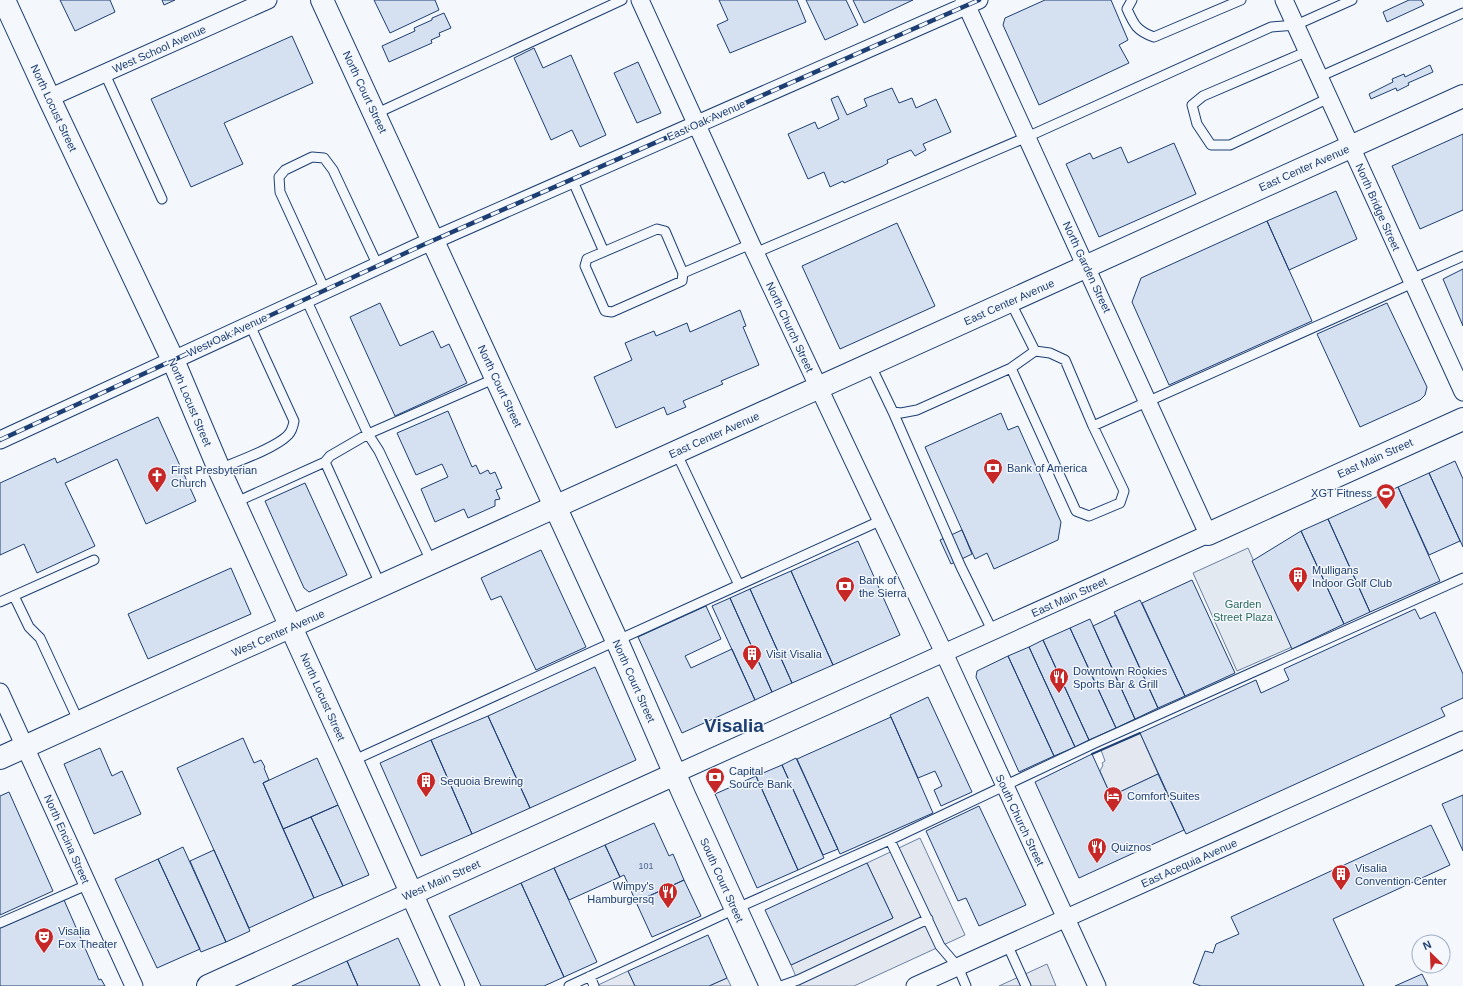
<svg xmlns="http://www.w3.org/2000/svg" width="1463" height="986" viewBox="0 0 1463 986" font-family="Arial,sans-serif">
<rect width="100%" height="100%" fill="#f4f7fb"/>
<path fill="#e3e9f0" stroke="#687fa3" d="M1248,548L1292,647L1237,671L1193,573Z"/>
<path fill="#e3e8f0" stroke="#687fa3" d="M1140,733L1158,774L1111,796L1100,771L1103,765L1102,763L1105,761L1101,750Z
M920,838L965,935L854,986H800L791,965L893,918L867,863Z
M1047,964L1056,986H999Z
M628,971L635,986H596Z
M727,978L731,986H709Z"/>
<path fill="#d5e0f0" stroke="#1d3f73" d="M60,0H110L115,12L75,31Z
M162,0H175L164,5Z
M374,0H435L439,10L390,33Z
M719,0H797L806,22L730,53L717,25L728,20Z
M806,0H846L858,25L825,40Z
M853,0H913L864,23Z
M1045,0H1111L1128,40L1119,45L1129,63L1039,105L1003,25L1005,18Z
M1409,0H1421L1424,5L1387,22L1383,12Z
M444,13L451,28L439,33L440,36L431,40L432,43L389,62L382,46L415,31L414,28L432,20V18Z
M292,36L313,83L224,123L243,164L191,187L151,99Z
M534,48L543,68L571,55L606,135L580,147L572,130L551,140L514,58Z
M638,62L661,113L637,123L614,73Z
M1430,65L1433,72L1408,83L1409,85L1397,91L1396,88L1371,99L1369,94L1393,82L1392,79L1404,74L1405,77Z
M892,88L899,103L912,98L916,108L936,99L951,132L923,144L926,150L915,156L911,150L887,160L888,163L883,166L844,183L843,181L830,187L824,172L808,179L788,134L815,122L818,129L839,119L831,99L838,96L847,115L867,106L864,99Z
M1463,134V210L1420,229L1392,166Z
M1174,143L1196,194L1099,237L1066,164L1090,153L1093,159L1121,147L1128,163Z
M1336,191L1357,239L1289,270L1267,221Z
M1267,221L1312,321L1169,385L1132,302L1141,278Z
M897,223L935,306L840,349L802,266Z
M1463,269V326L1443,279Z
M380,303L400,346L433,331L441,348L449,344L467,383L395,416L350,317Z
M1387,303L1427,387L1425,395L1420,400L1360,427L1317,334Z
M740,310L746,326L743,327L759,365L721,381L723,384L683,401L686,407L667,415L664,407L616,428L594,377L632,360L625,343L654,331L656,336L687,323L690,332Z
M448,411L472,467L476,465L480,474L488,470L490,474L495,472L502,488L496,490L500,499L495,500V506L468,518L464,509L435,522L421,489L448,477L442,464L416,475L397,433Z
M1001,413L1008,430L1018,426L1061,522L1058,540L994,569L987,553L975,559L925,447Z
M158,417L196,501L146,524L117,459L65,483L95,546L37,573L24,544L0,555V483L55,458L57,463Z
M1455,461L1463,479V547L1429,473Z
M1429,473L1460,541L1429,555L1398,487Z
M305,483L347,575L309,592L304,588L265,501Z
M1398,487L1440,581L1370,612L1328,519Z
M1328,519L1370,612L1344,624L1301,531Z
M962,530L972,554L951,564L940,540Z
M1301,531L1344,624L1292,649L1252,561Z
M858,541L900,635L833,665L791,571Z
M541,550L586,647L536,670L501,596L491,600L481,578Z
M231,568L251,614L148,659L128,614Z
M791,571L833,665L792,683L750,589Z
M1192,580L1235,673L1185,696L1142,603Z
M750,589L792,683L772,692L730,598Z
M730,598L772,692L755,700L712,606Z
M1140,600L1185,696L1158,708L1114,612Z
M706,606L721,639L685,656L691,668L732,649L755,700L682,733L638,637Z
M1415,609L1420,619L1435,612L1463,674V698L1441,708L1445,716L1186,834L1140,733L1256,680L1261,693L1289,680L1284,669Z
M1116,615L1158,708L1135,719L1093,626Z
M1090,619L1135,719L1116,728L1070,628Z
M1070,628L1116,728L1089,740L1043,640Z
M1043,640L1089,740L1075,747L1029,647Z
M1029,647L1075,747L1054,756L1008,656Z
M1008,656L1054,756L1019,772L976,677L977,671Z
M595,667L636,760L530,808L488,716Z
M928,697L972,792L941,806L934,790L942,786L935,771L918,778L890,715Z
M488,716L530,808L472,834L431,740Z
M891,717L933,813L840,854L797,759Z
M243,738L254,763L261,760L265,767L264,768L269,780L263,783L314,898L249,928L177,768Z
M431,740L472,834L421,856L380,763Z
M100,748L112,776L122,771L141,814L94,834L64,764Z
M1092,754L1111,796L1158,774L1184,830L1079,878L1035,782Z
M317,758L338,805L283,829L263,783Z
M796,758L838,849L823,855L782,765Z
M782,765L824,858L798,870L756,776Z
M756,776L798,870L757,888L715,794Z
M9,792L53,891L0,915V796Z
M1463,795V851L1442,804Z
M338,805L369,875L343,886L311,817Z
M979,806L1026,905L979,926L966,898L958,901L926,831Z
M311,817L343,886L314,898L283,829Z
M654,823L669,856L673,854L684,880L636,902L624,875L620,877L605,845Z
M1431,825L1450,865L1333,919L1364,986H1201L1193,983L1205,951L1213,953L1216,944L1239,934L1231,917Z
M605,845L620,877L569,900L554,868Z
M183,847L226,942L201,952L158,859Z
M214,850L250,931L226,942L190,861Z
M158,859L200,949L157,968L115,879Z
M867,863L893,918L791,965L765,910Z
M554,868L597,962L564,977L521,883Z
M684,880L701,916L652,937L636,902Z
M521,883L564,977L544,986H481L449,916Z
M64,900L99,980L101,979L105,986H0V928Z
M708,935L727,978L709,986H635L628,971Z
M398,938L420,986H358L347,961Z
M347,961L358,986H292Z
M1422,974L1428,986H1395Z"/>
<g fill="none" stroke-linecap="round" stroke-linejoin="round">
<g stroke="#1d3f73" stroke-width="11">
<path id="lane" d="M1132,0L1127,9C1134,25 1137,31 1154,37L1241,0
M1308,51L1203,96L1192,105L1197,124L1211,145H1230L1329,98
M105,74L162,199
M1319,77L1463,13
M375,114L622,0
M572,179L604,252
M657,229L665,231L683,273L682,281L612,312L605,311L585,266L587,259Z
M755,253L1027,137L1271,27L1296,25L1352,0
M683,273L751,244
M1411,279L1463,256
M325,290L280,192L279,177L285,170L312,157L324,158L333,170L378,266
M306,299L368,434L379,451L432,563
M1010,301L1035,351L1050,353L1065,360L1093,426L1124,491L1120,503L1089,516L1076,511L1011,368
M870,364L893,412L901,413L917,410L1011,368L1035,351
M893,412L961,567L993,632
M1093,426L1413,283
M676,452L739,585
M325,462L330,456L368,434L496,378
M219,469C236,462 276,448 288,435C292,431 293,427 294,421L250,325
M234,503L325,462L381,586
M14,596L29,627L40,638L79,722
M0,602L94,560
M352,761L882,520
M890,840L940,946L958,967L966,986
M0,923L87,885
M1007,944L1026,986
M590,976L594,986
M569,986L735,909L890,840L1095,743L1463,578
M781,986L798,980L928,919"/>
</g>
<g stroke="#1d3f73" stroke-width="19">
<path id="street" d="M640,0L751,244L944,653L1097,986
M1284,0L1463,392
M49,98L268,0
M0,440L425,244L979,0
M0,692L134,986
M675,774L1208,534L964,0
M915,986L1463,740"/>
</g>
<g stroke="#1d3f73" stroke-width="24">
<path id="secondary" d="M1208,534L1463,419
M0,758L1463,96
M208,986L675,774"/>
</g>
<g stroke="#1d3f73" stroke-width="24">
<path id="primary" d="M4,0L49,98L173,360L219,469L352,761L453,986
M322,0L617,641L684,795L771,986"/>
</g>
<use href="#lane" stroke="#f4f7fb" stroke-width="9"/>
<use href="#street" stroke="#f4f7fb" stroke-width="17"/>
<use href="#secondary" stroke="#f4f7fb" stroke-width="22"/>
<use href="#primary" stroke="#f4f7fb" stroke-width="22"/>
<g stroke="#1d3f73" stroke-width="4.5">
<path id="rail" d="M0,440L425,244L979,0"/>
</g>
<use href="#rail" stroke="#f4f7fb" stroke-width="3" stroke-dasharray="9" stroke-linecap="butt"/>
<path stroke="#1d3f73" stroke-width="2" d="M1092,754L1140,733"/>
</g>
<defs>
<g id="bank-pin" transform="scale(1)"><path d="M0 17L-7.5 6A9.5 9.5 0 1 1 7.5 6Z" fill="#c62828" stroke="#f4f7fb"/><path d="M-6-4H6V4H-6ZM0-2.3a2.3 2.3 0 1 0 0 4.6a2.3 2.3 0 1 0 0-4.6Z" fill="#fff"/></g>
<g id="church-pin" transform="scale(1)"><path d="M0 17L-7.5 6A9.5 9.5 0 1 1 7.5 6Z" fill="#c62828" stroke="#f4f7fb"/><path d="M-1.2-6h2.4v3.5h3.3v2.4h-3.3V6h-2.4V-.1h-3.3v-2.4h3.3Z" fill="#fff"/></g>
<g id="stadium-pin" transform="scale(1)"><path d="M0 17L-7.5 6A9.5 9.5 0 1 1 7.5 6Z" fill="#c62828" stroke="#f4f7fb"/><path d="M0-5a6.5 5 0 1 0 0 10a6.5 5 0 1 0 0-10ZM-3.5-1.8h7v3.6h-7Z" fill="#fff"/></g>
<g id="building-pin" transform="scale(1)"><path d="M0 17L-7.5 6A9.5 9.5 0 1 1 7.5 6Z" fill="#c62828" stroke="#f4f7fb"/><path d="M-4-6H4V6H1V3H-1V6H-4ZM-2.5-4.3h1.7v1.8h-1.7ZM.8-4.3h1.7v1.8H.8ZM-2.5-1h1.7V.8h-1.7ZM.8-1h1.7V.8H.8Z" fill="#fff"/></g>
<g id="restaurant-pin" transform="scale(1)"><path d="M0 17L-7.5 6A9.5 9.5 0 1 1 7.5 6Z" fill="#c62828" stroke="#f4f7fb"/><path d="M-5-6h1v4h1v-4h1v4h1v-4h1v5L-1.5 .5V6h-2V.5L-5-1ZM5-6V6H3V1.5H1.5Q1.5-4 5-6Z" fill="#fff"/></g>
<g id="hotel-pin" transform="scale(1)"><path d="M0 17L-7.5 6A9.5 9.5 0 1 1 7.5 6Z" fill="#c62828" stroke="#f4f7fb"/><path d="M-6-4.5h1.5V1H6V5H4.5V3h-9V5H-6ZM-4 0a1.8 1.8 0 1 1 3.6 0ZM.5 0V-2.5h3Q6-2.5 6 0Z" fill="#fff"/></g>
<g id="theatre-pin" transform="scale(1)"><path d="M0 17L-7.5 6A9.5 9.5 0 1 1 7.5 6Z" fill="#c62828" stroke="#f4f7fb"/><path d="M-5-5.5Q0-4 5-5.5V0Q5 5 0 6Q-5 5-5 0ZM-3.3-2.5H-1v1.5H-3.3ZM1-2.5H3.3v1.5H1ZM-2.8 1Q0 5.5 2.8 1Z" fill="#fff"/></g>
</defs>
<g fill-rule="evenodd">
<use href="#bank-pin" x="993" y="468"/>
<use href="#church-pin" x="157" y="476"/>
<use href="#stadium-pin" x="1386" y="493"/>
<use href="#building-pin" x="1298" y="576"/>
<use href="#bank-pin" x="845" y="586"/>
<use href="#building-pin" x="752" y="654"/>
<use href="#restaurant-pin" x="1059" y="677"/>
<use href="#bank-pin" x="715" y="777"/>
<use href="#building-pin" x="426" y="781"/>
<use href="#hotel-pin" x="1113" y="796"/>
<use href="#restaurant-pin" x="1097" y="847"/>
<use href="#building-pin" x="1341" y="874"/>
<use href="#restaurant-pin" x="668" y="892"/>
<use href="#theatre-pin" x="44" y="937"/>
</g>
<g text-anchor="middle" stroke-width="3" stroke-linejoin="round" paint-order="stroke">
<g font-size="9" fill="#4b6792">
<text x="646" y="869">101</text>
</g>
<g font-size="11" fill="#1d3f73" stroke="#f4f7fb">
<text transform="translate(159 49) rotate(-24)" y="4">West School Avenue</text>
<text transform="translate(365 92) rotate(65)" y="4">North Court Street</text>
<text transform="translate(54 108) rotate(65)" y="4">North Locust Street</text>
<text transform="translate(706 120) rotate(-24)" y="4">East Oak Avenue</text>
<text transform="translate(1304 168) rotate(-24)" y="4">East Center Avenue</text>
<text transform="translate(1378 207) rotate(66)" y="4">North Bridge Street</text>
<text transform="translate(1087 267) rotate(65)" y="4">North Garden Street</text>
<text transform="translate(1009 302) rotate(-24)" y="4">East Center Avenue</text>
<text transform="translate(790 327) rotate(65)" y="4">North Church Street</text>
<text transform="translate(227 335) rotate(-25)" y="4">West Oak Avenue</text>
<text transform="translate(500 386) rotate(65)" y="4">North Court Street</text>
<text transform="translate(190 402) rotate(67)" y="4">North Locust Street</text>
<text transform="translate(714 435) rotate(-24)" y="4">East Center Avenue</text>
<text transform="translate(1375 458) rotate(-24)" y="4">East Main Street</text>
<text transform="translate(1069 597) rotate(-24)" y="4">East Main Street</text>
<text transform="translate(278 633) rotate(-24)" y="4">West Center Avenue</text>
<text transform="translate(634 681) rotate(66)" y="4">North Court Street</text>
<text transform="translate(323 697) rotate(66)" y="4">North Locust Street</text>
<text transform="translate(1020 820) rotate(65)" y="4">South Church Street</text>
<text transform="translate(67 839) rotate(66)" y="4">North Encina Street</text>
<text transform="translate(1189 863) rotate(-24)" y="4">East Acequia Avenue</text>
<text transform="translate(441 880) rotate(-24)" y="4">West Main Street</text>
<text transform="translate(722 880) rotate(66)" y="4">South Court Street</text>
</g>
<g font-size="11" fill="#1d3f73" stroke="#f4f7fb" text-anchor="start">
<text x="1007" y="472">Bank of America</text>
<text x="171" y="474">First Presbyterian<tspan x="171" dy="13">Church</tspan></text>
<text x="1372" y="497" text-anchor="end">XGT Fitness</text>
<text x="1312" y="574">Mulligans<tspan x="1312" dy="13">Indoor Golf Club</tspan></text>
<text x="859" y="584">Bank of<tspan x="859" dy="13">the Sierra</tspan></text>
<text x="766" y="658">Visit Visalia</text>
<text x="1073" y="675">Downtown Rookies<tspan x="1073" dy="13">Sports Bar &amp; Grill</tspan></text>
<text x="729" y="775">Capital<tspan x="729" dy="13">Source Bank</tspan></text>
<text x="440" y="785">Sequoia Brewing</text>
<text x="1127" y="800">Comfort Suites</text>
<text x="1111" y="851">Quiznos</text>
<text x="1355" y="872">Visalia<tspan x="1355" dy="13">Convention Center</tspan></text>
<text x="654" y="890" text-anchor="end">Wimpy's<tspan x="654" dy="13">Hamburgersq</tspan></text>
<text x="58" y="935">Visalia<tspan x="58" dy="13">Fox Theater</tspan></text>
</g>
<g font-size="11" fill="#2c6c60" stroke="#f4f7fb">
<text x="1243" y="608">Garden<tspan x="1243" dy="13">Street Plaza</tspan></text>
</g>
<g font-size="19" font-weight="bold" fill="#1d3f73" stroke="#f4f7fb">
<text x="734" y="732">Visalia</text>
</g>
</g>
<g transform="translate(1431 954) rotate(336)"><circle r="19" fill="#f4f7fb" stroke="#9eadc5"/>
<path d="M0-3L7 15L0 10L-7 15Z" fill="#c62828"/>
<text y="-6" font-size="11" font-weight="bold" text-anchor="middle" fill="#1d3f73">N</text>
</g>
</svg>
